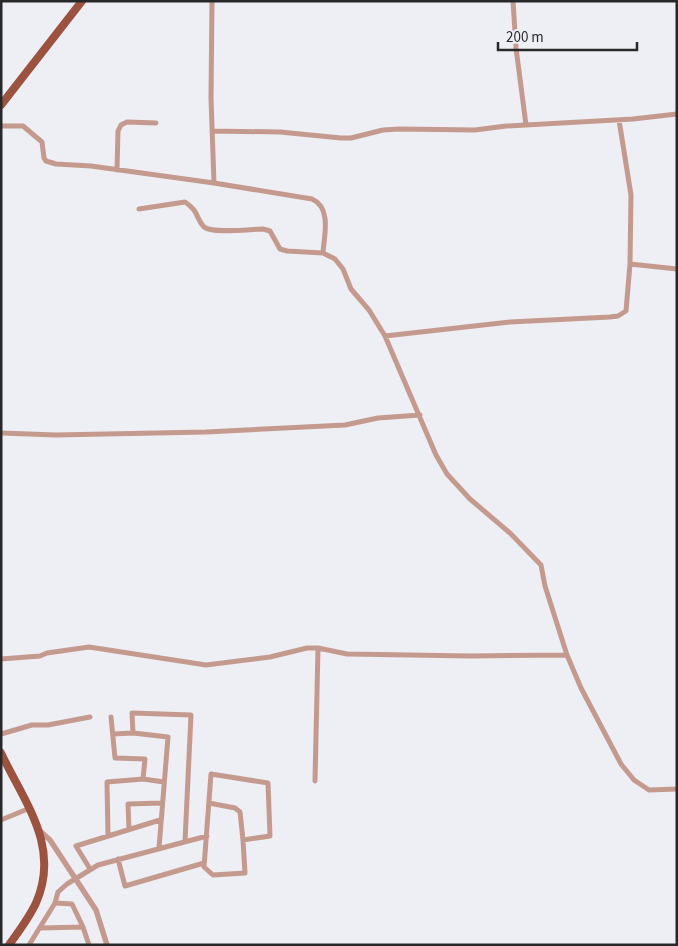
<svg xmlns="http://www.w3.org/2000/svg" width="678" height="946" viewBox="0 0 678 946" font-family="'Source Sans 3',sans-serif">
<rect width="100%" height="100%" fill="#eeeef5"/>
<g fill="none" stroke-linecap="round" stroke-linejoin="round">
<path stroke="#c59a8e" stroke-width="5" d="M212,1L211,98L214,183
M513,1L516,48L526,125
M1,126H23L42,142L44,158L46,161L56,164L91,166L214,183L312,199C332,208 324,236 323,253
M212,131L280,132L341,138H351L383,130L400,129L475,130L506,126L633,119L677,114
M117,170L118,131L121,125L127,122L156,123
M139,209L185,202C199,211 196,219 204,227C212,234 251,229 263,229L270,231L280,249L287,251L323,253L335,259L343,269L351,289L369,310L385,336L436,455L447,474L470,499L510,533L541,565L545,586L567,655L581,688L621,764L634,780L649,790L677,789
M630,264L677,269
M385,336L510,322L610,317L618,316L626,311L630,264L631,195L619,120
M1,433L56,435L206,432L345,425L378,418L420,415
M1,659L40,656L47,653L89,647L206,665L270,657L307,648H318L347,654L471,656L567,655
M111,717L115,758L145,759L143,779
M133,733L132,713L191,715L185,841
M1,734L32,725H48L90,717
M113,734L133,733L168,737L159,848
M211,774L268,783L270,836L243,840L245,873L213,875L204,867Z
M315,781L318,648
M209,803L235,808L240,812L243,840
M1,820L30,808
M129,830L128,804L162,803
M108,836L107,782L143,779L164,782
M118,859L125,886L204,863
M90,869L76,846L160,820
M55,903L72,904L83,927L89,945
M40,928L83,927
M29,945L55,903L58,892L67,884L98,865L207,836"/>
<path stroke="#c59a8e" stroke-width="5.5" d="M39,830L50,840L96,910L107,945"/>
<path stroke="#9b523e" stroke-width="8" d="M1,105L82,1
M1,753C24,802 61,846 36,903C29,918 19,931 9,945"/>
</g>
<rect width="678" height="946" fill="none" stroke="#28282a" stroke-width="5"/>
<path d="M498 42v8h139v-8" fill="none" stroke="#28282a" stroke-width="2.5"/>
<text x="506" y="42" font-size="15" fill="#28282a" stroke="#eeeef5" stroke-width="4" paint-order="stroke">200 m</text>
</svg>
